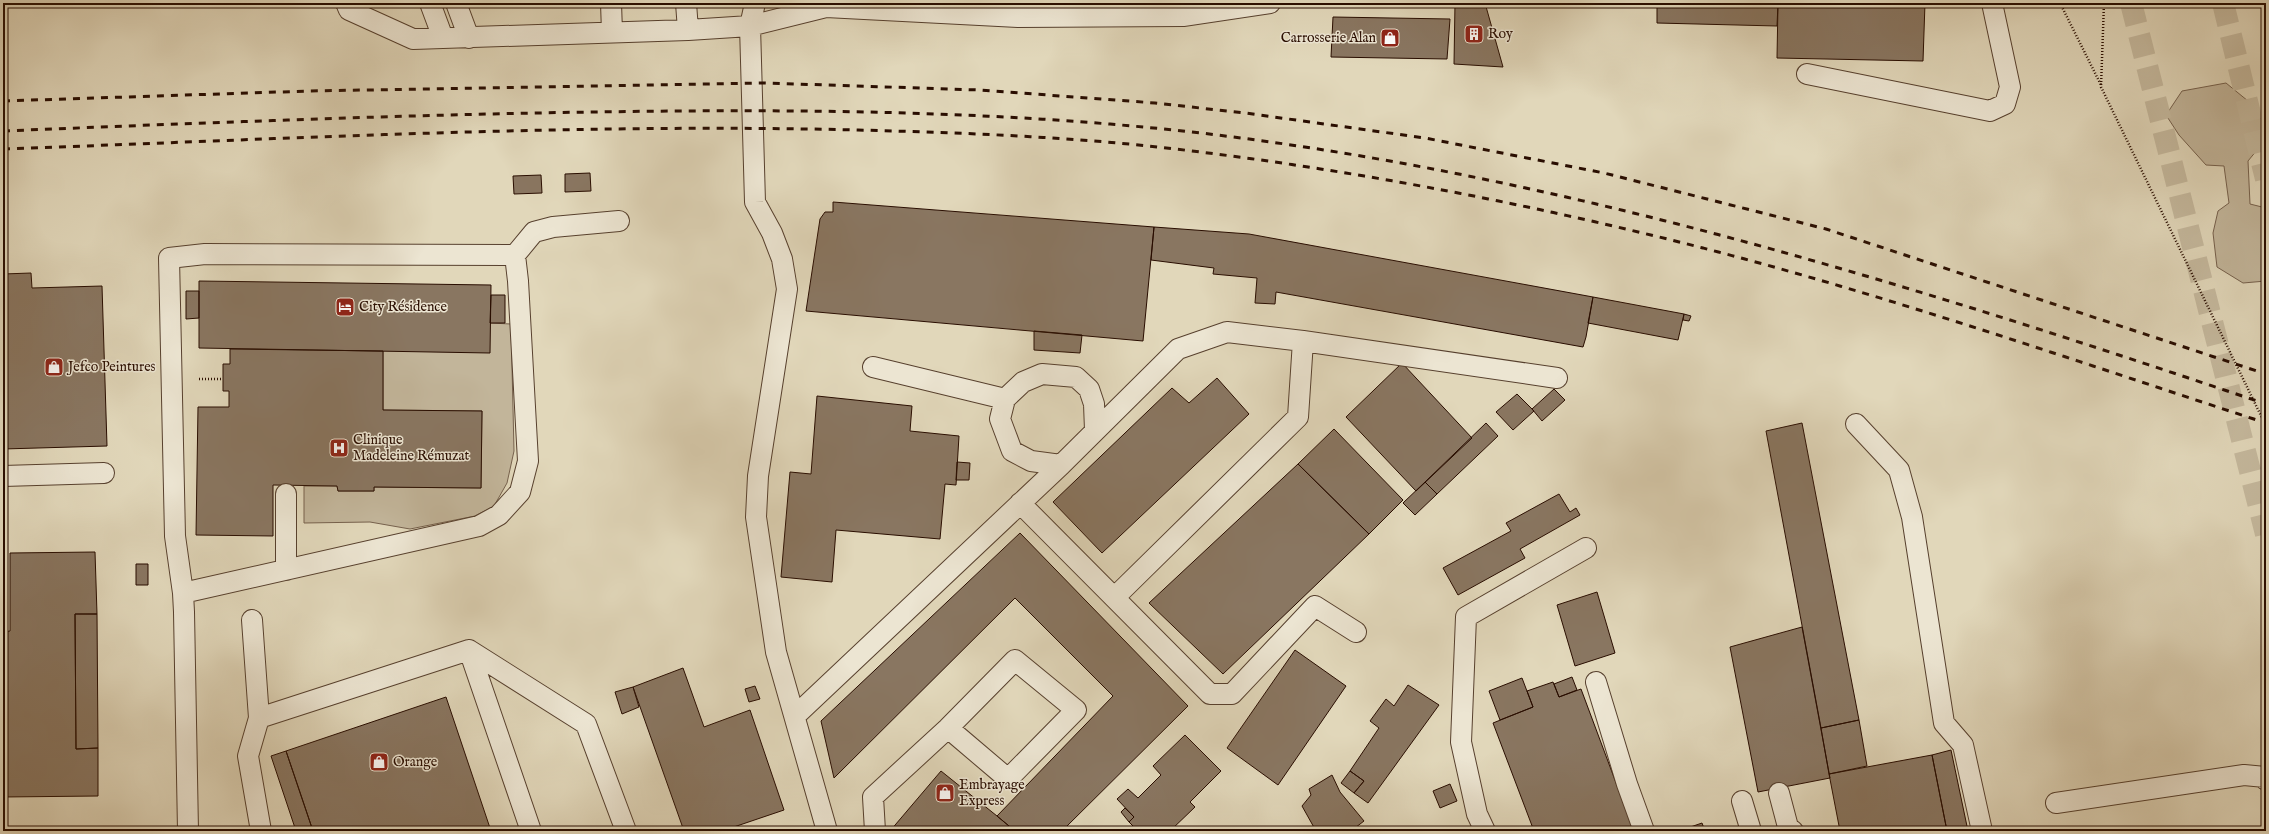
<svg xmlns="http://www.w3.org/2000/svg" width="2269" height="834" font-family="'IM FELL English',serif">
	<style>
		.green { fill: #c2b59a; stroke: #76614d }
		.building { fill: #897661; stroke: #290d00 }
		.lines { fill: none; stroke-linecap: round; stroke-linejoin: round }
		.motorway-tunnel { stroke: #c5b99e; stroke-width: 22; stroke-dasharray: 22 11; stroke-linecap: butt }
		.service-casing { stroke: #57402e; stroke-width: 22 }
		.path { stroke: #290d00; stroke-width: 2.5; stroke-dasharray: 1 2; stroke-linecap: butt }
		.service { stroke: #ece5d2; stroke-width: 20 }
		.rail { stroke: #290d00; stroke-width: 3; stroke-dasharray: 7 7; stroke-linecap: butt }
		.labels { text-anchor: middle; dominant-baseline: central; stroke-width: 3; stroke-linejoin: round; paint-order: stroke }
		.poi-label { font-size: 14px; fill: #290d00; stroke: #ece5d2; text-anchor: start }
	</style>
	<rect width="100%" height="100%" fill="#e1d7ba"/>
	<filter id="stains"><feTurbulence type="fractalNoise" baseFrequency=".005" numOctaves="4"/><feColorMatrix values="0 0 0 0 .2 0 0 0 0 .09 0 0 0 0 .02 0 0 0 .5 -.17"/></filter>
	<radialGradient id="worn" r=".72"><stop offset=".6" stop-color="#630" stop-opacity="0"/><stop offset="1" stop-color="#630" stop-opacity=".3"/></radialGradient>
	<path class="green" d="M 2226,83 L 2259,110 L 2266,136 L 2266,139 L 2248,161 L 2250,204 L 2266,208 L 2266,281 L 2243,283 L 2217,267 L 2213,233 L 2218,211 L 2229,203 L 2224,166 L 2206,165 L 2179,135 L 2166,115 L 2182,91 Z
		M 490,323 L 511,324 L 514,451 L 507,483 L 494,506 L 475,516 L 410,529 L 370,522 L 304,523 L 304,486 L 337,486 L 338,491 L 374,491 L 374,487 L 481,488 L 482,411 L 383,410 L 383,351 Z"/>
	<path class="building" d="M 1055,3 L 1087,3 L 1056,7 Z
		M 1485,3 L 1503,67 L 1454,64 L 1455,3 Z
		M 1657,3 L 1778,3 L 1777,26 L 1657,23 Z
		M 1778,3 L 1925,3 L 1923,61 L 1777,58 Z
		M 1333,17 L 1450,19 L 1447,59 L 1331,57 Z
		M 590,173 L 591,191 L 565,192 L 565,174 Z
		M 541,175 L 542,193 L 514,194 L 513,176 Z
		M 833,202 L 1154,227 L 1143,341 L 806,311 L 820,219 L 825,212 L 833,212 Z
		M 1154,227 L 1249,234 L 1593,297 L 1586,337 L 1583,347 L 1276,292 L 1275,304 L 1255,303 L 1257,278 L 1213,274 L 1214,268 L 1151,260 Z
		M 31,273 L 32,288 L 102,286 L 107,446 L 3,449 L 3,274 Z
		M 199,281 L 491,285 L 490,353 L 199,348 Z
		M 186,291 L 199,291 L 199,318 L 186,319 Z
		M 491,295 L 505,295 L 505,323 L 490,323 Z
		M 1593,297 L 1684,314 L 1678,340 L 1588,323 Z
		M 1684,314 L 1691,316 L 1689,321 L 1683,320 Z
		M 1034,331 L 1082,335 L 1080,353 L 1034,350 Z
		M 230,349 L 383,351 L 383,410 L 482,411 L 481,488 L 374,487 L 374,491 L 338,491 L 337,486 L 273,485 L 273,536 L 196,535 L 198,407 L 229,407 L 229,391 L 223,391 L 223,364 L 230,364 Z
		M 1402,363 L 1472,438 L 1416,491 L 1346,417 Z
		M 1217,378 L 1249,414 L 1102,553 L 1053,502 L 1172,388 L 1189,403 Z
		M 1554,389 L 1565,400 L 1542,421 L 1532,409 Z
		M 1517,394 L 1534,411 L 1513,430 L 1496,412 Z
		M 817,396 L 912,406 L 910,431 L 959,436 L 956,485 L 945,484 L 940,539 L 836,530 L 832,582 L 781,577 L 790,472 L 811,474 Z
		M 1486,423 L 1498,436 L 1437,494 L 1425,482 Z
		M 1802,423 L 1859,720 L 1821,728 L 1766,431 Z
		M 1334,429 L 1403,500 L 1369,534 L 1298,464 Z
		M 957,462 L 970,463 L 969,480 L 956,480 Z
		M 1298,464 L 1369,534 L 1223,674 L 1149,603 Z
		M 1425,482 L 1437,494 L 1415,515 L 1403,503 Z
		M 1559,494 L 1570,512 L 1576,508 L 1580,515 L 1520,549 L 1525,558 L 1458,595 L 1443,568 L 1511,531 L 1506,523 Z
		M 1020,533 L 1188,706 L 1062,831 L 1015,831 L 997,816 L 1113,696 L 1015,598 L 834,778 L 821,721 Z
		M 95,552 L 97,614 L 75,614 L 76,749 L 98,748 L 98,796 L 3,797 L 3,632 L 10,631 L 10,553 Z
		M 136,564 L 148,564 L 148,585 L 136,585 Z
		M 1597,592 L 1615,653 L 1575,666 L 1557,605 Z
		M 75,614 L 97,614 L 98,748 L 76,749 Z
		M 1802,627 L 1830,778 L 1758,792 L 1730,647 Z
		M 1295,650 L 1346,686 L 1278,785 L 1227,748 Z
		M 683,668 L 704,727 L 750,710 L 784,810 L 722,831 L 684,831 L 633,687 Z
		M 1572,677 L 1577,690 L 1559,697 L 1554,684 Z
		M 1522,678 L 1533,707 L 1500,720 L 1489,691 Z
		M 1553,682 L 1559,697 L 1581,689 L 1634,831 L 1534,831 L 1493,723 L 1533,707 L 1527,691 Z
		M 1408,685 L 1439,705 L 1368,803 L 1354,793 L 1364,781 L 1350,771 L 1379,728 L 1370,721 L 1386,699 L 1394,706 Z
		M 755,686 L 760,699 L 749,702 L 745,689 Z
		M 633,687 L 639,707 L 622,714 L 615,692 Z
		M 446,697 L 491,831 L 313,831 L 286,751 Z
		M 1859,720 L 1867,766 L 1829,774 L 1821,728 Z
		M 1185,735 L 1221,771 L 1190,802 L 1195,807 L 1170,831 L 1138,831 L 1129,822 L 1134,817 L 1117,799 L 1128,789 L 1138,798 L 1161,775 L 1153,766 Z
		M 1951,750 L 1968,831 L 1947,831 L 1932,755 Z
		M 286,751 L 313,831 L 296,831 L 271,756 Z
		M 1932,755 L 1947,831 L 1840,831 L 1829,774 Z
		M 941,771 L 997,816 L 1015,831 L 890,831 Z
		M 1350,771 L 1364,781 L 1354,793 L 1341,783 Z
		M 1332,775 L 1340,792 L 1364,821 L 1351,831 L 1316,831 L 1302,806 L 1311,795 L 1309,789 Z
		M 1450,784 L 1457,801 L 1440,808 L 1433,791 Z
		M 1125,808 L 1134,817 L 1129,822 L 1121,812 Z
		M 1702,823 L 1705,831 L 1679,831 Z"/>
	<g class="lines">
		<path class="motorway-tunnel" d="M 2131,3 L 2266,534
			M 2223,3 L 2266,179"/>
		<g class="service-casing">
			<path id="service" d="M 346,3 L 349,10 L 413,39 L 688,30
				M 430,3 L 443,38
				M 456,3 L 469,38
				M 611,3 L 612,32
				M 686,3 L 688,30 L 750,26 L 755,202 L 772,233 L 782,259 L 787,289 L 758,476 L 756,517 L 776,652 L 827,831
				M 755,3 L 750,26 L 826,7 L 1018,17 L 1183,16 L 1270,3
				M 1807,74 L 1990,111 L 2005,104 L 2010,87 L 1992,3
				M 515,255 L 534,232 L 553,227 L 619,221
				M 873,367 L 1005,399
				M 1856,424 L 1899,470 L 1912,517 L 1944,723 L 1963,745 L 1982,831
				M 1061,465 L 1031,461 L 1012,451 L 1000,419 L 1005,399 L 1023,382 L 1042,374 L 1076,377 L 1089,389 L 1094,404 L 1095,430
				M 3,476 L 104,473
				M 1020,503 L 1210,694 L 1232,694 L 1315,606 L 1356,632
				M 286,570 L 286,494
				M 183,593 L 479,526 L 499,515 L 520,492 L 528,461 L 518,281 L 515,255 L 205,254 L 169,258 L 175,536 L 183,593 L 184,612 L 188,831
				M 1115,597 L 1298,417 L 1303,341
				M 252,620 L 259,718 L 248,756 L 261,831
				M 469,650 L 531,831
				M 1596,682 L 1627,784 L 1644,831
				M 795,716 L 1061,465 L 1178,349 L 1227,332 L 1303,341 L 1557,378
				M 259,718 L 469,650 L 586,724 L 626,831
				M 1779,793 L 1788,827 L 1793,831
				M 1742,801 L 1751,831
				M 2056,803 L 2244,775 L 2265,777 L 2266,780
				M 875,831 L 873,797 L 948,728 L 1015,660 L 1076,710 L 1008,779 L 948,728
				M 1485,831 L 1477,814 L 1461,742 L 1466,617 L 1586,548"/>
		</g>
		<path class="path" d="M 2060,3 L 2101,85
			M 2104,3 L 2101,87 L 2266,426
			M 199,379 L 223,379"/>
		<use href="#service" class="service"/>
		<path class="rail" d="M 3,101 L 310,91 L 765,83 L 980,90 L 1155,103 L 1245,113 L 1425,138 L 1604,173 L 1826,229 L 2266,374
			M 3,131 C 199,123 396,115 592,112 C 793,109 993,110 1192,132 C 1562,174 1916,286 2266,404
			M 3,149 C 288,139 573,123 858,130 C 970,133 1081,137 1192,151 C 1364,172 1535,205 1703,248 C 1893,297 2079,362 2266,423"/>
	</g>
	<defs>
		<g id="building-square" transform="scale(1)"><rect x="-9" y="-9" width="18" height="18" rx="4" fill="#8f2418" stroke="#ece5d2"/><path d="M-4-6H4V6H1V3H-1V6H-4ZM-2.5-4.3h1.7v1.8h-1.7ZM.8-4.3h1.7v1.8H.8ZM-2.5-1h1.7V.8h-1.7ZM.8-1h1.7V.8H.8Z" fill="#fff"/></g>
		<g id="shop-square" transform="scale(1)"><rect x="-9" y="-9" width="18" height="18" rx="4" fill="#8f2418" stroke="#ece5d2"/><path d="M-5-2.5h2.3a2.7 3.5 0 0 1 5.4 0H5L5.5 6h-11ZM-1.5-2.5h3a1.5 2.3 0 0 0-3 0Z" fill="#fff"/></g>
		<g id="hotel-square" transform="scale(1)"><rect x="-9" y="-9" width="18" height="18" rx="4" fill="#8f2418" stroke="#ece5d2"/><path d="M-6-4.5h1.5V1H6V5H4.5V3h-9V5H-6ZM-4 0a1.8 1.8 0 1 1 3.6 0ZM.5 0V-2.5h3Q6-2.5 6 0Z" fill="#fff"/></g>
		<g id="hospital-square" transform="scale(1)"><rect x="-9" y="-9" width="18" height="18" rx="4" fill="#8f2418" stroke="#ece5d2"/><path d="M-5-5h3v3.5h4V-5h3V5h-3V1.5h-4V5h-3Z" fill="#fff"/></g>
	</defs>
	<g fill-rule="evenodd">
		<use href="#building-square" x="1474" y="34"/>
		<use href="#shop-square" x="1390" y="38"/>
		<use href="#hotel-square" x="345" y="307"/>
		<use href="#shop-square" x="54" y="367"/>
		<use href="#hospital-square" x="339" y="448"/>
		<use href="#shop-square" x="379" y="762"/>
		<use href="#shop-square" x="945" y="793"/>
	</g>
	<g class="labels">
		<g class="poi-label">
			<text x="1488" y="34">Roy</text>
			<text x="1376" y="38" text-anchor="end">Carrosserie Alan</text>
			<text x="359" y="307">City Résidence</text>
			<text x="68" y="367">Jefco Peintures</text>
			<text x="353" y="440">Clinique<tspan x="353" dy="16">Madeleine Rémuzat</tspan></text>
			<text x="393" y="762">Orange</text>
			<text x="959" y="785">Embrayage<tspan x="959" dy="16">Express</tspan></text>
		</g>
	</g>
	<rect width="2269" height="834" fill="none" stroke="#e1d7ba" stroke-width="16"/>
	<rect x="4" y="4" width="2261" height="826" fill="none" stroke="#290d00" stroke-width="2"/>
	<rect x="8" y="8" width="2253" height="818" fill="none" stroke="#290d00"/>
	<rect width="100%" height="100%" filter="url(#stains)"/>
	<rect width="100%" height="100%" fill="url(#worn)"/>
</svg>
